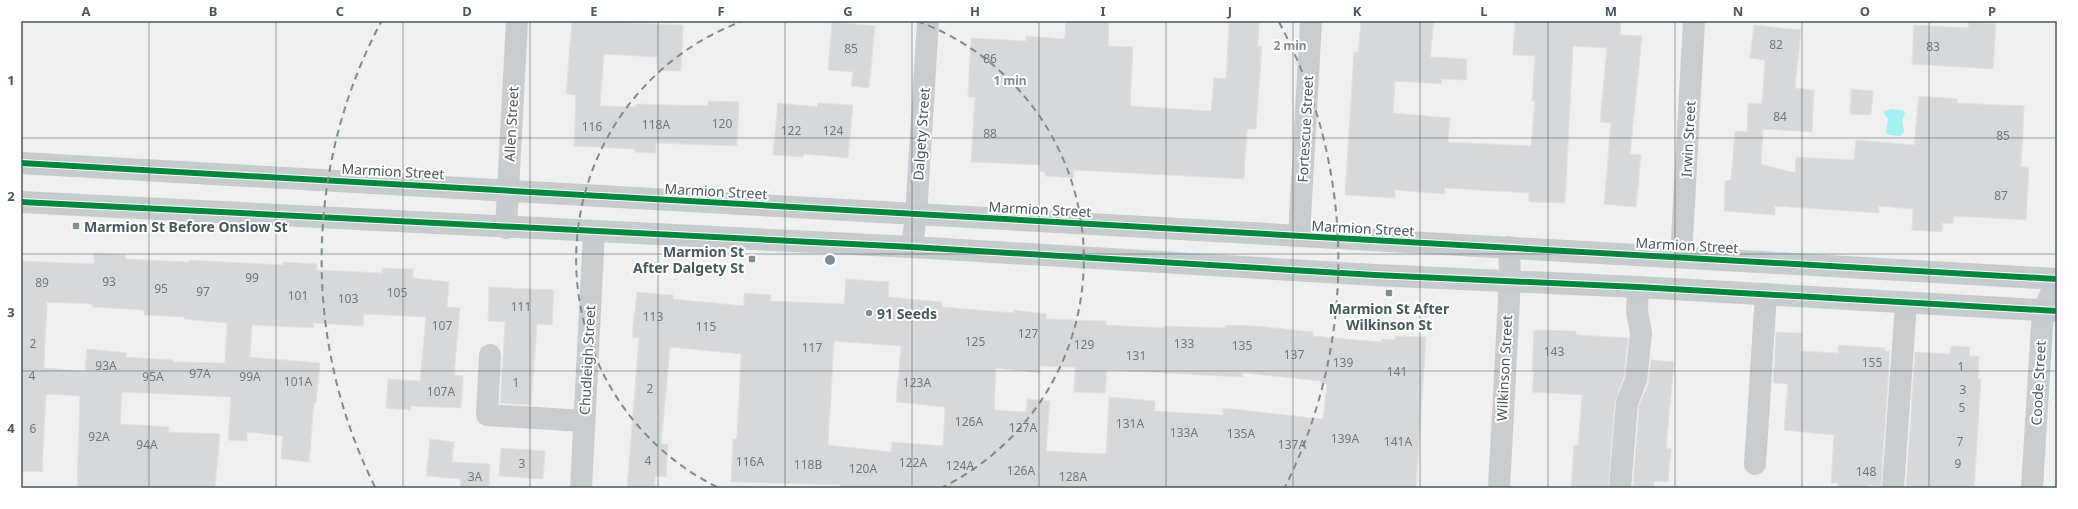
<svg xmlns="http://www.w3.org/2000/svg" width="2078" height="509" font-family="'Noto Sans',sans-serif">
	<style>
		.water { fill: #a5f1f1 }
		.building { fill: #d6d8d9; stroke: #e2e2e3; fill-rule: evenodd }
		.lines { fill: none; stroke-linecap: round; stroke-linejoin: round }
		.minor { stroke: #c9cdcf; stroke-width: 22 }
		.major { stroke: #c6cbcd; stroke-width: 22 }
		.cycleway-casing { stroke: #fff; stroke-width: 8 }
		.cycleway { stroke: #00873e; stroke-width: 6 }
		.grid { fill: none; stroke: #46575e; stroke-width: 1; stroke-opacity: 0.55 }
		.ring { fill: none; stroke: #7f8a8e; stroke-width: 2; stroke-dasharray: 7 5 }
		.poi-dot { fill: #828d91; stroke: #fff; stroke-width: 1.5 }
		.labels { text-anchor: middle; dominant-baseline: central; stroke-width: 4; stroke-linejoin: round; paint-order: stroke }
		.number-label { font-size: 12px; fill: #6c787e }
		.street-label { font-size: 14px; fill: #46575e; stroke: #fff }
		.poi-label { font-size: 14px; font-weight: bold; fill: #46575e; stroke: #fff; text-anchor: start }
		.centre { fill: #7f8a8e; stroke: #fff; stroke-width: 2 }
		.ring-label { font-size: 12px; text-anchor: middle; font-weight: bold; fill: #7f8a8e; stroke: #fff; stroke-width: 4; stroke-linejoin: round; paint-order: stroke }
		.neatline { fill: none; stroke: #46575e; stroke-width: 1.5 }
		.grid-label { font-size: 13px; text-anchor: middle; font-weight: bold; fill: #46575e }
	</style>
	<rect width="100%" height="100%" fill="#f1f0f0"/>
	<path class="water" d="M 1891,109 L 1903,110 L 1905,114 L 1902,121 L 1904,132 L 1900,136 L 1889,135 L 1886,133 L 1888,119 L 1883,112 Z"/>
	<path class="building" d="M 572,21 L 683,25 L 681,71 L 657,70 L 657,57 L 604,54 L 600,106 L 636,107 L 636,104 L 708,106 L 708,101 L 739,102 L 737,146 L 656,143 L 656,153 L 634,152 L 635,149 L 574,146 L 576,95 L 566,94 Z
		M 1066,21 L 1109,21 L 1108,46 L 1133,47 L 1130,106 L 1211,111 L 1214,78 L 1226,79 L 1229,21 L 1259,21 L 1258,46 L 1262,46 L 1256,129 L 1247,129 L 1244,179 L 1074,170 L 1073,178 L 1045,176 L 1045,172 L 1040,171 L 1040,165 L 971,162 L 975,97 L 968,97 L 971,38 L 1026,41 L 1026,36 L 1065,39 Z
		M 1361,21 L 1434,21 L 1430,57 L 1467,59 L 1466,80 L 1442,79 L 1441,84 L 1395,81 L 1393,113 L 1450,118 L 1448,142 L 1531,146 L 1535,101 L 1532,101 L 1535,56 L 1513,55 L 1515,21 L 1621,21 L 1620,35 L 1642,36 L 1630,154 L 1641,155 L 1636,207 L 1604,204 L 1611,123 L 1600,122 L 1607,48 L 1573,46 L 1565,203 L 1529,202 L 1529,193 L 1445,188 L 1444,194 L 1395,190 L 1395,198 L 1345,195 L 1354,52 L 1358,52 Z
		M 832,22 L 875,26 L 869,88 L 851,86 L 853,72 L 828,70 Z
		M 1969,22 L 1996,24 L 1993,69 L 1912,64 L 1914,25 L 1968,28 Z
		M 1754,25 L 1801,30 L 1795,88 L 1814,90 L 1812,132 L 1763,129 L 1761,164 L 1795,173 L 1796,157 L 1854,160 L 1856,140 L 1914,145 L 1919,96 L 1957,99 L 1957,103 L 2024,106 L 2021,167 L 2029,167 L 2026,220 L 1954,216 L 1953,224 L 1942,223 L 1942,232 L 1912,230 L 1913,209 L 1879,206 L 1879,213 L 1775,206 L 1775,215 L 1724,211 L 1725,181 L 1731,180 L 1735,131 L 1747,132 L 1748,103 L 1762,104 L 1765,60 L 1750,58 Z
		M 1851,89 L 1873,91 L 1871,115 L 1850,114 Z
		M 778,103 L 817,107 L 818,103 L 853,105 L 848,158 L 804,154 L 803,157 L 773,155 Z
		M 94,253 L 126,255 L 125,259 L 189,262 L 189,260 L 283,265 L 283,262 L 317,264 L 317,270 L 382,273 L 382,268 L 413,269 L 413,278 L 449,282 L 447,307 L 460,308 L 454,375 L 463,376 L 461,408 L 411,406 L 411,410 L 386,408 L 388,379 L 420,381 L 426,317 L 364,314 L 363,326 L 314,323 L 314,328 L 252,325 L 250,357 L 320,363 L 316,403 L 314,403 L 309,462 L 281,459 L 283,436 L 247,432 L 247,441 L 228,440 L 231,397 L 122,392 L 120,424 L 169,427 L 168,432 L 220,434 L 215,488 L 77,488 L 80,396 L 46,394 L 42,472 L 21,471 L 21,261 L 94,264 ZM 47,302 L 92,304 L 92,307 L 144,310 L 144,315 L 184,317 L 184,319 L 227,323 L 225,363 L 173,362 L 173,360 L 126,357 L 127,353 L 87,349 L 85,371 L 44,368 Z
		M 846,279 L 889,282 L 888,297 L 942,302 L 942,307 L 1014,313 L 1014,310 L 1046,314 L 1046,319 L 1106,321 L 1106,325 L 1164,328 L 1164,326 L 1225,328 L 1225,325 L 1256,326 L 1313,332 L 1313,336 L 1381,342 L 1381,339 L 1395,340 L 1395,336 L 1426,337 L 1416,488 L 839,488 L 840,485 L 731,482 L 733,439 L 737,439 L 741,354 L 670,347 L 661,444 L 668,444 L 666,477 L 655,476 L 655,488 L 627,488 L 639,338 L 632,337 L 637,292 L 673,295 L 673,299 L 744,306 L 744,293 L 771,295 L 770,301 L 844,304 ZM 834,341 L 901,346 L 896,402 L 945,407 L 943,446 L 892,442 L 891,452 L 828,445 ZM 1040,366 L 1075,367 L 1074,392 L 1105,393 L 1107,370 L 1243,377 L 1243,373 L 1321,381 L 1321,383 L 1327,384 L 1323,419 L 1223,408 L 1223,415 L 1154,411 L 1155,401 L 1109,397 L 1106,454 L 1046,451 L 1050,401 L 1027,399 L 1026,412 L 994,410 L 996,368 L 1040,373 Z
		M 489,287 L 554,290 L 552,325 L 537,324 L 531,405 L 500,403 L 505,322 L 488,321 Z
		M 1534,330 L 1576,331 L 1576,335 L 1628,338 L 1624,377 L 1615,402 L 1608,488 L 1571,488 L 1574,445 L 1578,446 L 1582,395 L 1532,392 L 1534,371 L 1532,371 Z
		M 1776,332 L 1802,333 L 1801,351 L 1838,353 L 1838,345 L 1885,348 L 1885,351 L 1890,351 L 1881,486 L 1869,485 L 1869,488 L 1838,488 L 1838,483 L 1831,483 L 1834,435 L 1784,430 L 1788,384 L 1773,383 Z
		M 1951,346 L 1970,347 L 1969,356 L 1979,356 L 1978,379 L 1981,379 L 1974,488 L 1906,488 L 1915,352 L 1950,354 Z
		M 1651,360 L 1674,362 L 1666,448 L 1671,449 L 1668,482 L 1654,481 L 1654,488 L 1633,488 L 1639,406 L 1648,384 Z
		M 430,439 L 454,442 L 452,462 L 490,464 L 489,488 L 460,488 L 461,479 L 426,476 Z
		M 501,448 L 545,451 L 543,479 L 499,476 Z"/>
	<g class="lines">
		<path class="minor" d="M 506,228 L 517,21
			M 1299,236 L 1311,21
			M 912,247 L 916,215 L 928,21
			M 1681,257 L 1694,21
			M 490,355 L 487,415 L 584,421
			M 1755,464 L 1766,294
			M 581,488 L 594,232
			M 1499,488 L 1510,280 L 1509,247
			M 1620,488 L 1627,403 L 1636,380 L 1641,333 L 1637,311 L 1638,287
			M 1893,488 L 1906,303
			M 2032,488 L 2043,310 L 2057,282"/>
		<path class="major" d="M 21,163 L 2057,279
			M 21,202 L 912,247 L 1375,275 L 1638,287 L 2057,311"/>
		<g class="cycleway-casing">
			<path id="cycleway" d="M 21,163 L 2057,279
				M 21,202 L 912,247 L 1375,275 L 1638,287 L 2057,311"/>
		</g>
		<use href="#cycleway" class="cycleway"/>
	</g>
	<path class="grid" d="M 149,21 L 149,488M 276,21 L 276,488M 403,21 L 403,488M 530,21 L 530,488M 658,21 L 658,488M 785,21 L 785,488M 912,21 L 912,488M 1039,21 L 1039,488M 1166,21 L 1166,488M 1293,21 L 1293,488M 1420,21 L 1420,488M 1548,21 L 1548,488M 1675,21 L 1675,488M 1802,21 L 1802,488M 1929,21 L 1929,488M 21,138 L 2057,138M 21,254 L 2057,254M 21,371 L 2057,371"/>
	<g class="ring">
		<path d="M717 487A254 254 0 0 1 743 21M917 21A254 254 0 0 1 943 487"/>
		<path d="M375 487A508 508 0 0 1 381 22M1279 22A508 508 0 0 1 1285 487"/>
	</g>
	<g class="poi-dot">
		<rect x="72" y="222" width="8" height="8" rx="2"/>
		<rect x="748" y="255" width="8" height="8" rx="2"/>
		<rect x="1385" y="289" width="8" height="8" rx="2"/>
		<circle cx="869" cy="313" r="4"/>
	</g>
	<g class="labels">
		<g class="number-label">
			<text x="1776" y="44">82</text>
			<text x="1933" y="46">83</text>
			<text x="851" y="48">85</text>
			<text x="990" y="58">86</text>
			<text x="1780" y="116">84</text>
			<text x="722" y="123">120</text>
			<text x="656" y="124">118A</text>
			<text x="592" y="126">116</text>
			<text x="791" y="130">122</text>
			<text x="833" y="130">124</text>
			<text x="990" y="133">88</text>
			<text x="2003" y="135">85</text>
			<text x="2001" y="195">87</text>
			<text x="252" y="277">99</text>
			<text x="109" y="281">93</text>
			<text x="42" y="282">89</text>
			<text x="161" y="288">95</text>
			<text x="203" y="291">97</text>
			<text x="397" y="292">105</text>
			<text x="298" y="295">101</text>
			<text x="348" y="298">103</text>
			<text x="521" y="306">111</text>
			<text x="653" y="316">113</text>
			<text x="442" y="325">107</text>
			<text x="706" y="326">115</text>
			<text x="1028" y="333">127</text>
			<text x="975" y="341">125</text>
			<text x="33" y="343">2</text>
			<text x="1184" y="343">133</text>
			<text x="1084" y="344">129</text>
			<text x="1242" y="345">135</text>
			<text x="812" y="347">117</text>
			<text x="1554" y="351">143</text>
			<text x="1294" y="354">137</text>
			<text x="1136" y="355">131</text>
			<text x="1343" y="362">139</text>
			<text x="1872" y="362">155</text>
			<text x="106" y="365">93A</text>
			<text x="1961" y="366">1</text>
			<text x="1397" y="371">141</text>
			<text x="200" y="373">97A</text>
			<text x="32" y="375">4</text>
			<text x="153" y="376">95A</text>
			<text x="250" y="376">99A</text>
			<text x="298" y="381">101A</text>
			<text x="516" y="382">1</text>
			<text x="917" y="382">123A</text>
			<text x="650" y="388">2</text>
			<text x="1963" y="389">3</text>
			<text x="441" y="391">107A</text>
			<text x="1962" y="407">5</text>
			<text x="969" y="421">126A</text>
			<text x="1130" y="423">131A</text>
			<text x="1023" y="427">127A</text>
			<text x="33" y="428">6</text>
			<text x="1184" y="432">133A</text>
			<text x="1241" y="433">135A</text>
			<text x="99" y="436">92A</text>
			<text x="1345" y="438">139A</text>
			<text x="1398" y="441">141A</text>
			<text x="1960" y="441">7</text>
			<text x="147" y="444">94A</text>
			<text x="1292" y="444">137A</text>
			<text x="648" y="460">4</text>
			<text x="750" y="461">116A</text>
			<text x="913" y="462">122A</text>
			<text x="522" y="463">3</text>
			<text x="1958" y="463">9</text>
			<text x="808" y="464">118B</text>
			<text x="960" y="465">124A</text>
			<text x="863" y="468">120A</text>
			<text x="1021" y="470">126A</text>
			<text x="1866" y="471">148</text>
			<text x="475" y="476">3A</text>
			<text x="1073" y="476">128A</text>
		</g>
		<g class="street-label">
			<text transform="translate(511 124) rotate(-87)">Allen Street</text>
			<text transform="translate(1305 129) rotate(-87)">Fortescue Street</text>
			<text transform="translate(921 134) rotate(-86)">Dalgety Street</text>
			<text transform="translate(1688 139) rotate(-87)">Irwin Street</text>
			<text transform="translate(393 171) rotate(3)">Marmion Street</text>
			<text transform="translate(716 191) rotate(3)">Marmion Street</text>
			<text transform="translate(1040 209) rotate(3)">Marmion Street</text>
			<text transform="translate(1363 228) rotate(3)">Marmion Street</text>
			<text transform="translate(1687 245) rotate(3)">Marmion Street</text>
			<text transform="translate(587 360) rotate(-87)">Chudleigh Street</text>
			<text transform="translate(1504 368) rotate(-87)">Wilkinson Street</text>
			<text transform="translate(2038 383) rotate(-87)">Coode Street</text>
		</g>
		<g class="poi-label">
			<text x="84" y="226">Marmion St Before Onslow St</text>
			<text x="744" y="251" text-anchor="end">Marmion St<tspan x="744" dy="16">After Dalgety St</tspan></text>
			<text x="1389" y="308" text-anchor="middle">Marmion St After<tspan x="1389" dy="16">Wilkinson St</tspan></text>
			<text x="877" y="313">91 Seeds</text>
		</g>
	</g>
	<circle cx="830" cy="260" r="6" class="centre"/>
	<g class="ring-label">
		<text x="1290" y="50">2 min</text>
		<text x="1010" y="85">1 min</text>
	</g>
	<rect width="2078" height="509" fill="none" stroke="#ffffff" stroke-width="44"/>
	<rect x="22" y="22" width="2034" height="465" class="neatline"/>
	<g class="grid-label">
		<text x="86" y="16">A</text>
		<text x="213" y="16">B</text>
		<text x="340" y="16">C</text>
		<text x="467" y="16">D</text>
		<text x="594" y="16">E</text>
		<text x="721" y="16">F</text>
		<text x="848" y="16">G</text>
		<text x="975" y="16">H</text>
		<text x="1103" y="16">I</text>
		<text x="1230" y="16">J</text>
		<text x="1357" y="16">K</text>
		<text x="1484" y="16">L</text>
		<text x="1611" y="16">M</text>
		<text x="1738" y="16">N</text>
		<text x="1865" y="16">O</text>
		<text x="1992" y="16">P</text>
		<text x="11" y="85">1</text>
		<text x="11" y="201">2</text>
		<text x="11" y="317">3</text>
		<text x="11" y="433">4</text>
	</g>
</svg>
